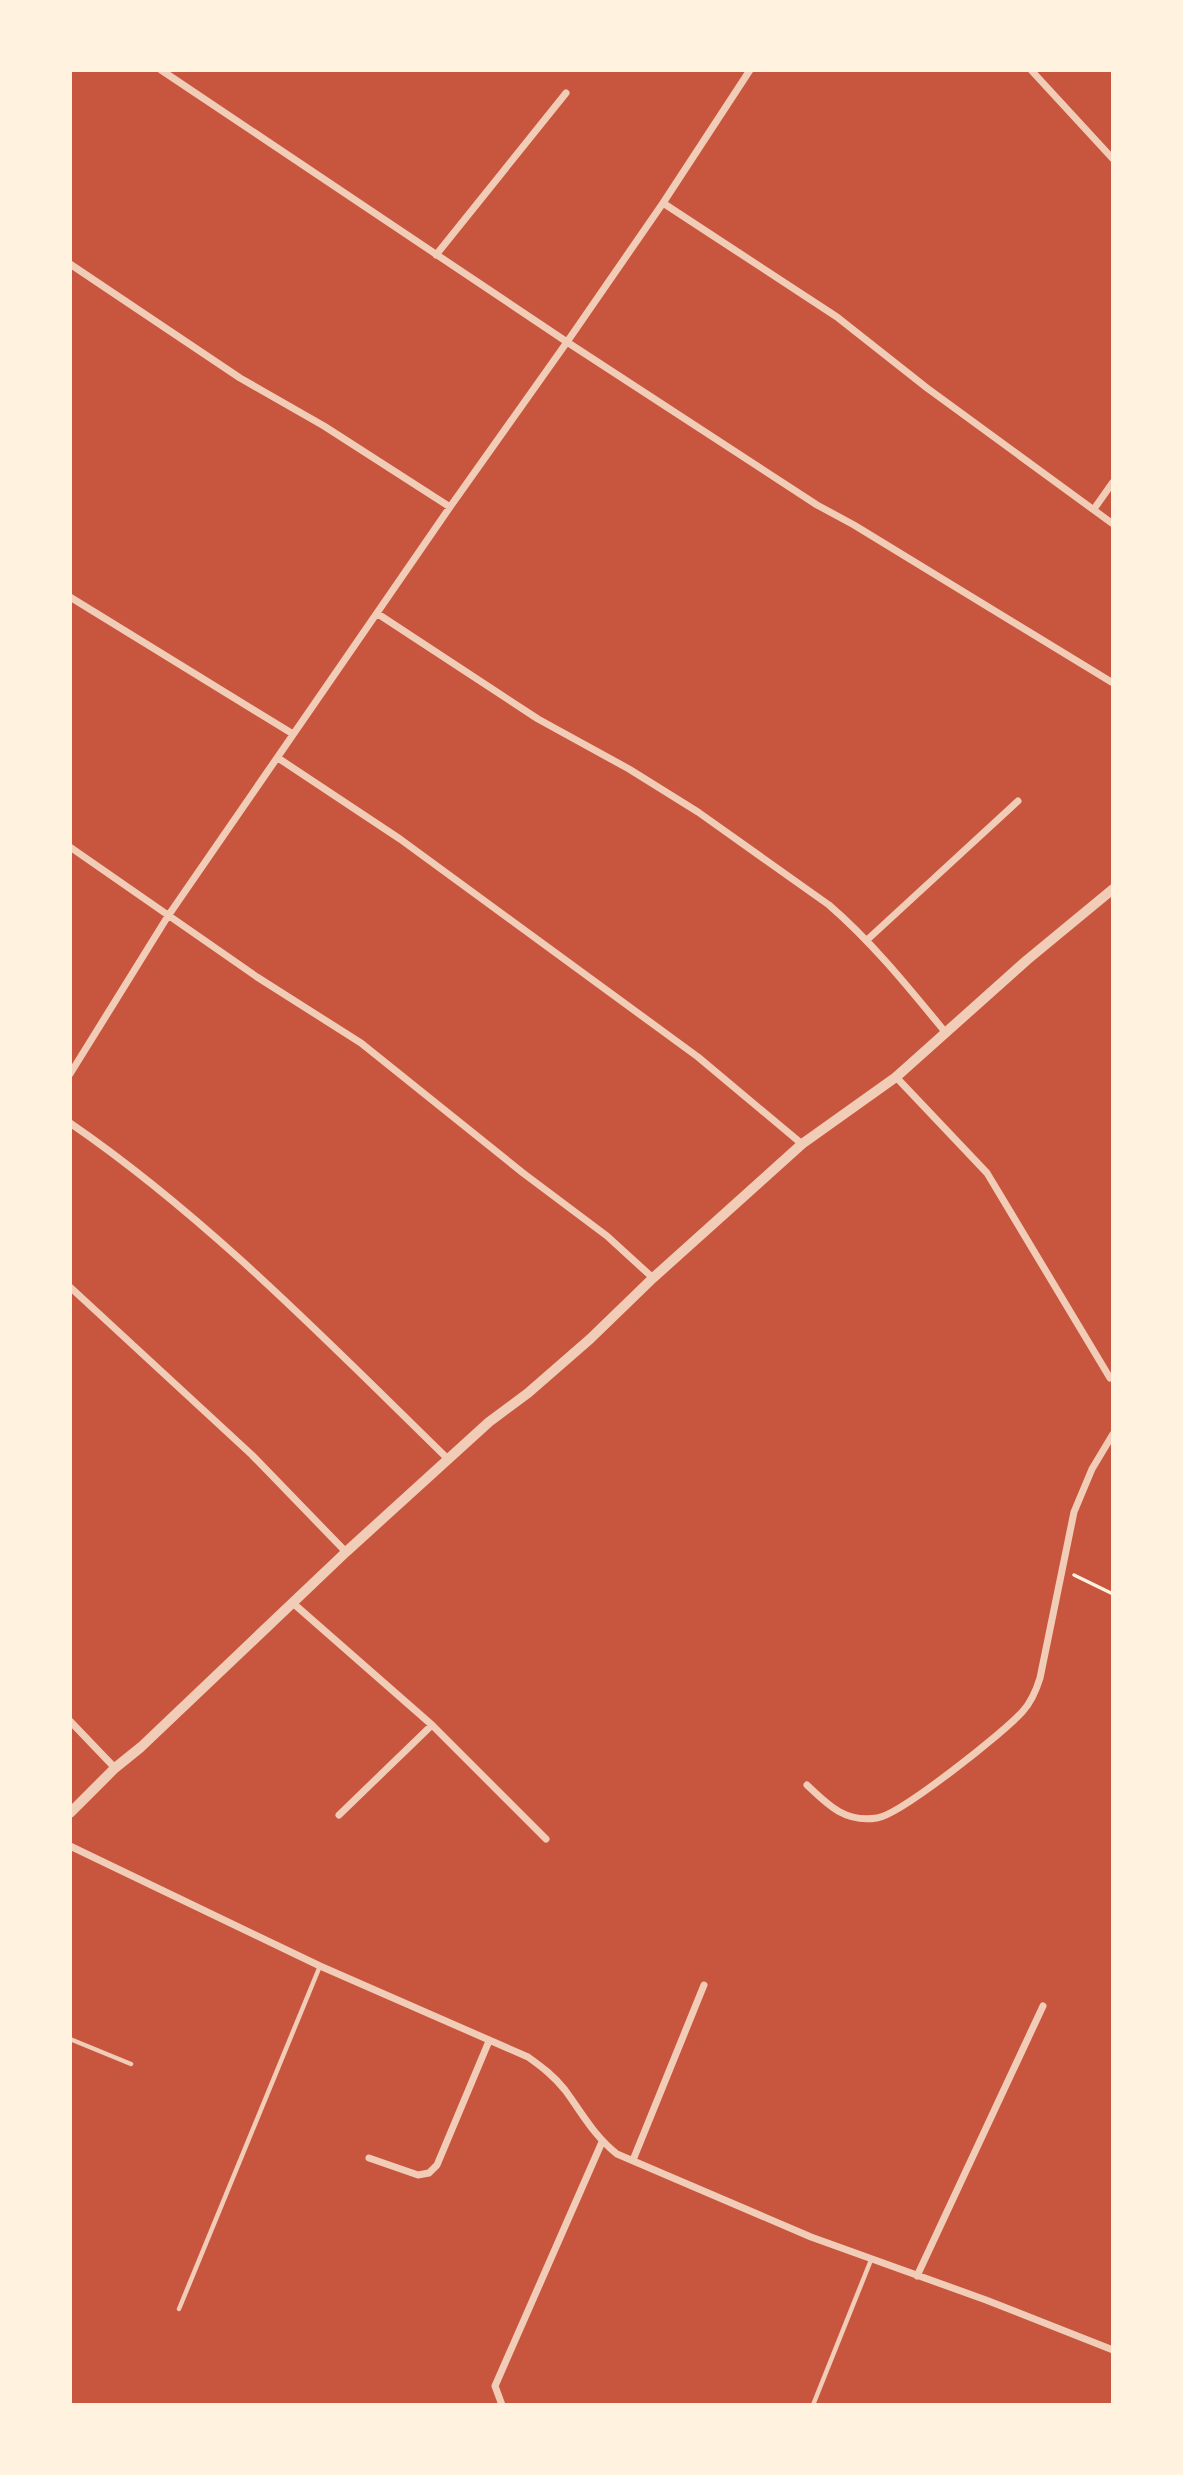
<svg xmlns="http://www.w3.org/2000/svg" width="1183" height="2475" font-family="Commissioner,sans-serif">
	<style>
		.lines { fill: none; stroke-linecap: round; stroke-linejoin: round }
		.path { stroke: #fff3e0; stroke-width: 3.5 }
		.service { stroke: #f1ccb7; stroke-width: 4.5 }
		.minor { stroke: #f1ccb7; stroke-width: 7 }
		.tertiary { stroke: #f1ccb7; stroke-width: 10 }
	</style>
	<rect width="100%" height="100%" fill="#c8553d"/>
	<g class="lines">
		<path class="path" d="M 1074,1575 L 1113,1594"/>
		<path class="service" d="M 70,2039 L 131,2064
			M 179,2309 L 320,1966
			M 813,2405 L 871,2260"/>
		<path class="minor" d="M 161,70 L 567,342 L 817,505 L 854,525 L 1113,683
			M 1031,70 L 1113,159
			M 663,203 L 837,317 L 927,388 L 1113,524
			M 436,255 L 566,93
			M 70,264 L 240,378 L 324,426 L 450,507
			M 1094,509 L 1113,482
			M 70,597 L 293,734
			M 378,614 L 538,719 L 629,769 L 698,812 L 829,905 C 873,943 909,988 946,1033
			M 278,758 L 400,839 L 698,1057 L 802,1144
			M 70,847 L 257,977 L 361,1043 L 523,1173 L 607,1236 L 653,1278
			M 867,940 L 1018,801
			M 70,1074 L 168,916 L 450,507 L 567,342 L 663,203 L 750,70
			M 896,1077 L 987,1173 L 1110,1378
			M 70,1123 C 207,1217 329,1343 448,1459
			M 70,1287 L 252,1455 L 346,1552
			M 294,1604 L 432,1725 L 546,1839
			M 70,1721 L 115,1768
			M 807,1785 C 828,1805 845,1823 877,1818 C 900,1815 1006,1731 1023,1711 C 1032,1701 1036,1691 1040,1678 L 1074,1512 L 1092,1469 L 1113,1434
			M 339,1815 L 432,1725
			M 70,1846 L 320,1966 L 528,2057 C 542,2067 554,2076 565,2090 C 582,2113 594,2136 617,2154 L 811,2237 L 986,2300 L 1113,2350
			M 369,2158 L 418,2175 L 429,2173 L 437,2165 L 489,2041
			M 633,2160 L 704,1985
			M 917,2276 L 1043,2006
			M 502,2405 L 495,2386 L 602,2142"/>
		<path class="tertiary" d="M 70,1813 L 115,1768 L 141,1747 L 346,1552 L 489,1422 L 528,1393 L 590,1339 L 653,1278 L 802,1144 L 896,1077 L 1027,960 L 1113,889"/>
	</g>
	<rect width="1183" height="2475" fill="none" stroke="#fff3e0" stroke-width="144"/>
</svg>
